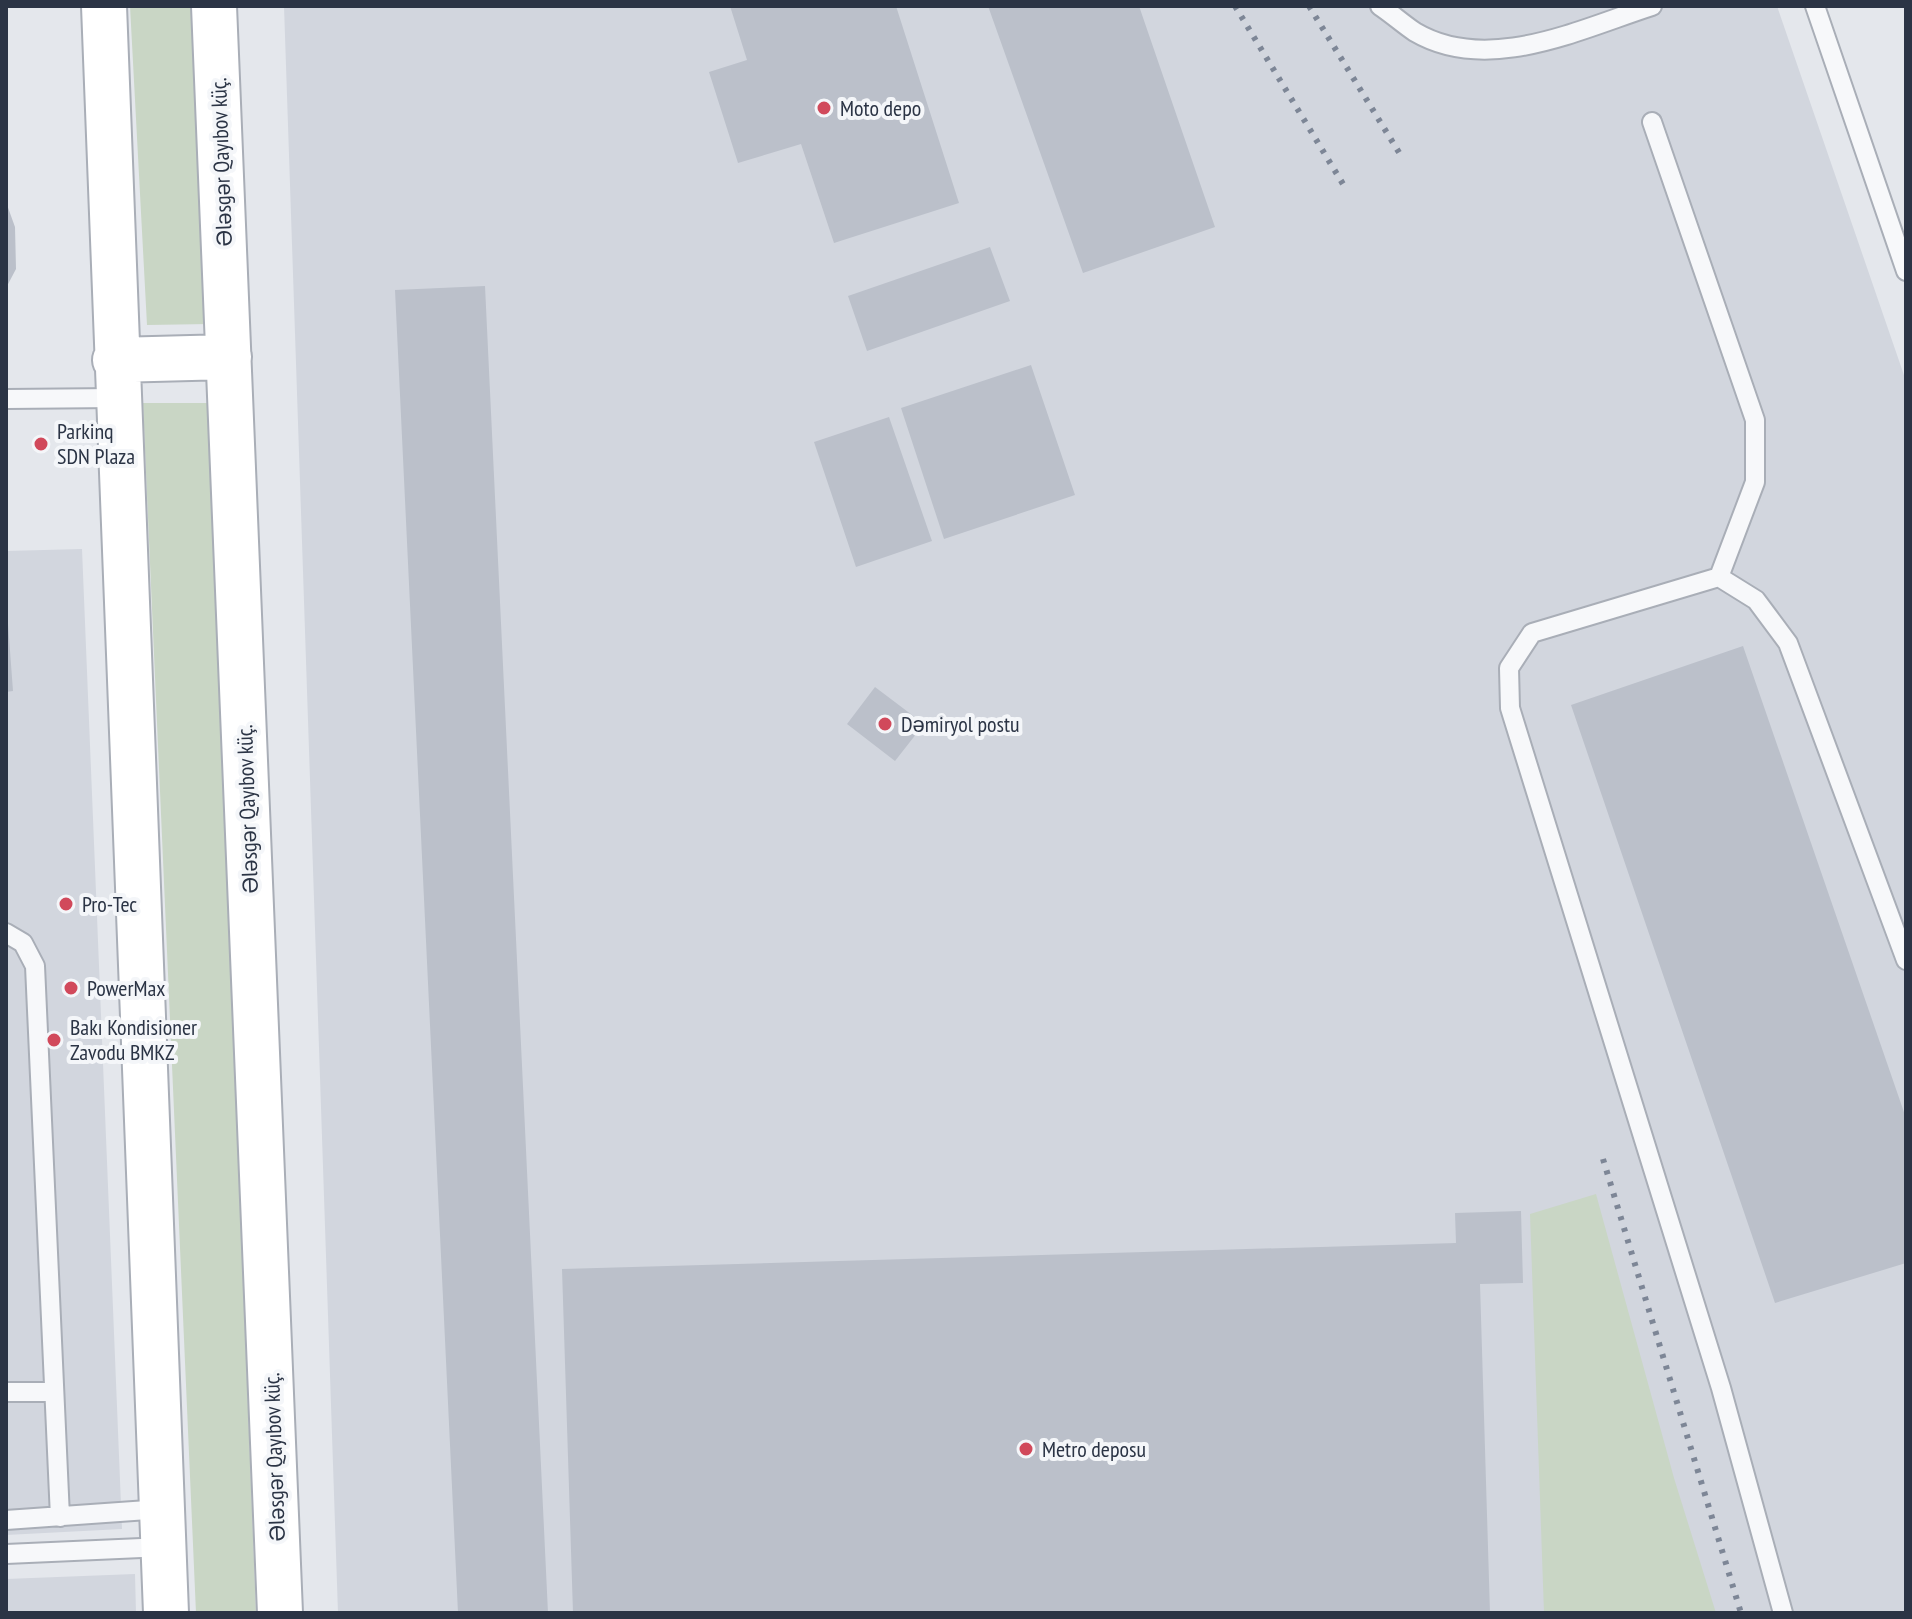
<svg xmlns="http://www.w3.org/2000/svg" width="1912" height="1619" font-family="'PT Sans Narrow',sans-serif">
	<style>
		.built { fill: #d2d6de }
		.green { fill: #c9d6c5 }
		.building { fill: #bbc0ca }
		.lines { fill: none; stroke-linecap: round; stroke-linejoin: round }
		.lane-casing { stroke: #a9aeb7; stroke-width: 22 }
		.secondary-casing { stroke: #a9aeb7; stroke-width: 48 }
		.lane { stroke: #f7f8fa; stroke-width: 18 }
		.secondary { stroke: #fff; stroke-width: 44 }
		.rail { stroke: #7d8696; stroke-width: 6; stroke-dasharray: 4 8; stroke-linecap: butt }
		.poi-dot { fill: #d1495b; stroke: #f4f6f9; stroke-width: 3 }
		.labels { text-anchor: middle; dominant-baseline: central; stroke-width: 8; stroke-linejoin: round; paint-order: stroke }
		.poi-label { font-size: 22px; fill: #2b3445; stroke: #f4f6f9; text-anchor: start }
		.street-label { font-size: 22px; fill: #2b3445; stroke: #f4f6f9 }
	</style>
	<rect width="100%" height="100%" fill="#e4e7ec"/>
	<path class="built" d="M 284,6 L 1777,6 L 1906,381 L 1906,1613 L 338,1613 Z
		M 82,549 L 122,1529 L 6,1535 L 6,551 Z
		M 135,1574 L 136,1613 L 6,1613 L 6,1579 Z"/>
	<path class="green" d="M 130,6 L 193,6 L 210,324 L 147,325 Z
		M 143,403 L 209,403 L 256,1613 L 196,1613 Z
		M 1596,1194 L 1674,1478 L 1716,1613 L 1544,1613 L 1530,1214 Z"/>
	<path class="building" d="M 730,6 L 896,6 L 959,203 L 834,243 L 801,144 L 738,163 L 709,72 L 747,60 Z
		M 988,6 L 1139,6 L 1215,227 L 1083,273 Z
		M 6,202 L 15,227 L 16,269 L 6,288 Z
		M 990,247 L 1010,301 L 867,351 L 848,296 Z
		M 485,286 L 548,1613 L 458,1613 L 395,290 Z
		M 1031,365 L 1075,495 L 944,539 L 901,408 Z
		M 889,417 L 932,541 L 856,567 L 814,442 Z
		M 6,597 L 13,691 L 6,692 Z
		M 1743,646 L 1906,1118 L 1906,1263 L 1775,1303 L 1571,705 Z
		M 875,687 L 924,724 L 895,761 L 847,724 Z
		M 1521,1211 L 1523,1283 L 1480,1284 L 1490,1613 L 573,1613 L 562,1269 L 1456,1243 L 1455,1213 Z"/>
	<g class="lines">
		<g class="lane-casing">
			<path id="lane" d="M 1380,6 C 1392,14 1403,24 1415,32 C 1488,75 1580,29 1652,6
				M 1815,6 L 1906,271
				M 1652,122 L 1755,420 L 1755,482 L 1719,577 L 1532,633 L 1509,668 L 1510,708 L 1721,1388 L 1783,1613
				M 6,399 L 117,398
				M 1719,577 L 1756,600 L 1788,643 L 1906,960
				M 6,933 L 23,943 L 35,966 L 60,1517
				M 6,1392 L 54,1392
				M 6,1520 L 162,1509
				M 6,1554 L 164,1547"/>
		</g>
		<g class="secondary-casing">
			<path id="secondary" d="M 104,6 L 166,1613
				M 214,6 L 280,1613
				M 115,360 L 229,357"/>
		</g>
		<use href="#lane" class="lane"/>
		<use href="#secondary" class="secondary"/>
		<path class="rail" d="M 1235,6 L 1346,189
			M 1309,6 L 1403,159
			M 1603,1159 L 1741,1613"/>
	</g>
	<g class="poi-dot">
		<circle cx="824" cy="108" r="8"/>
		<circle cx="41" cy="444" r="8"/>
		<circle cx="885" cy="724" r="8"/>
		<circle cx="66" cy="904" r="8"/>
		<circle cx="71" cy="988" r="8"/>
		<circle cx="54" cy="1040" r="8"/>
		<circle cx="1026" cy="1449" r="8"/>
	</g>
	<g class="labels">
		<g class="poi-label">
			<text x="840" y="108">Moto depo</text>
			<text x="57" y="431">Parkinq<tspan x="57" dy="25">SDN Plaza</tspan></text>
			<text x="901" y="724">Dəmiryol postu</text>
			<text x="82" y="904">Pro-Tec</text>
			<text x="87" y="988">PowerMax</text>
			<text x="70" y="1027">Bakı Kondisioner<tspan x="70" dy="25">Zavodu BMKZ</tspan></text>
			<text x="1042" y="1449">Metro deposu</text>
		</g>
		<g class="street-label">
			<text transform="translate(221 162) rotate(-92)">Ələsgər Qayıbov küç.</text>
			<text transform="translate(247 809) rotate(-92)">Ələsgər Qayıbov küç.</text>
			<text transform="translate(274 1457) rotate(-92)">Ələsgər Qayıbov küç.</text>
		</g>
	</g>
	<rect width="1912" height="1619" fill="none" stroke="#2b3445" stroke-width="16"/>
</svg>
